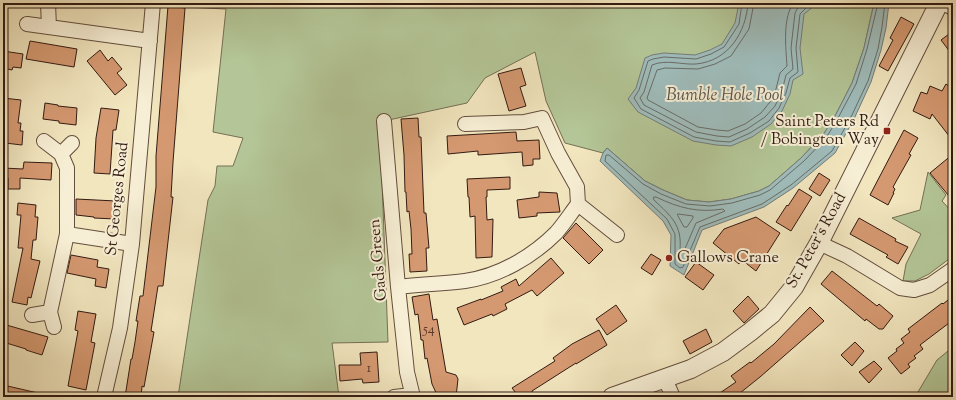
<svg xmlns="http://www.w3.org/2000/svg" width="956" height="400" font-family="'Sorts Mill Goudy',serif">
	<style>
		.green { fill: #b4c697; stroke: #747054 }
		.water { fill: #9fbdbc; stroke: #747c78 }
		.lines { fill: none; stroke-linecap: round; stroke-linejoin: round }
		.shore { stroke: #696c67; stroke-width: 1 }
		.building { fill: #d59971; stroke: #331b12 }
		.minor-casing { stroke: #634e3d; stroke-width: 16 }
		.tertiary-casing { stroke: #634e3d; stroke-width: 20 }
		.minor { stroke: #f7efd5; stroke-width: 14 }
		.tertiary { stroke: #f7efd5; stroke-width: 18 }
		.poi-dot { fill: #8f2418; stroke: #f7efd5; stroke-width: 1.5 }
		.labels { text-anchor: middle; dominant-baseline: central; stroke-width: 4; stroke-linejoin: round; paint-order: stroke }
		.number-label { font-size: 14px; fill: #5c3a2a }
		.poi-label { font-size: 16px; fill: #331b12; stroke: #f7efd5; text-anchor: end }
		.street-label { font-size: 16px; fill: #331b12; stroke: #f7efd5 }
		.water-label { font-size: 17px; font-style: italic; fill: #59544e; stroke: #f7efd5 }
	</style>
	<rect width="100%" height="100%" fill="#f2e6bf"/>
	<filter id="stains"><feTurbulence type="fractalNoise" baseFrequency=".005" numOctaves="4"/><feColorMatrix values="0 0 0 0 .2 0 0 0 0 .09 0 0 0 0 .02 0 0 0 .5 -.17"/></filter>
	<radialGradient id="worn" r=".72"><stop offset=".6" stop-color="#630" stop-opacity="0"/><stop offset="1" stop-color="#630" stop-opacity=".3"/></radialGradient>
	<path class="green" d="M 164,3 L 874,3 L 864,48 L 852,83 L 834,118 L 823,135 L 801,158 L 769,186 L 759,191 L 731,199 L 709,202 L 687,200 L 663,190 L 645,181 L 607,148 L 603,153 L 565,143 L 546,101 L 535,52 L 485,78 L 467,103 L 384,121 L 380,125 L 388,342 L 332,343 L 339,397 L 178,397 L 208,200 L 215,186 L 217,166 L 233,166 L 243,138 L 213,132 L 226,9 L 163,6 Z
		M 928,172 L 946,195 L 942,201 L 953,213 L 953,256 L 929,274 L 915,281 L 903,281 L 906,264 L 921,234 L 892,218 L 920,210 Z
		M 953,347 L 953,397 L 915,397 L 937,360 Z"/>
	<path class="water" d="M 739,3 L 818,3 L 804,14 L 800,48 L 803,74 L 793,80 L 790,94 L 782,111 L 771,124 L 752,137 L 731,146 L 716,145 L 693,141 L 638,112 L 628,99 L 636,88 L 645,58 L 652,55 L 664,53 L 695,55 L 710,50 L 722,44 L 735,23 Z
		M 874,3 L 889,3 L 886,28 L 881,50 L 871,82 L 854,119 L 835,153 L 793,188 L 764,207 L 702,230 L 684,275 L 670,266 L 671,235 L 663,221 L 600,161 L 603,153 L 607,148 L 645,181 L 663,190 L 687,200 L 709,202 L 731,199 L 759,191 L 769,186 L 801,158 L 823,135 L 834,118 L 852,83 L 864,48 Z"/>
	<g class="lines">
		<path class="shore" d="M 742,3 L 739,24 L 724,47 L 711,54 L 696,59 L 664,57 L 653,59 L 648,61 L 639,90 L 634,98 L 641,109 L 694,137 L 716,141 L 730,142 L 750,133 L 769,121 L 779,108 L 786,93 L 790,78 L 798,72 L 796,48 L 800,14 L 811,3
			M 748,3 C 746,33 728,61 696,64 C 682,65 666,59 652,65 L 644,92 L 640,98 L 644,105 L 696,132 L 717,136 L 729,137 L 747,129 L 765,117 L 775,106 L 782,91 L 786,75 L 793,69 L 791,48 L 795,13 L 797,9 L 803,3
			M 754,3 L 749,29 L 731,56 L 715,64 L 698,69 L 665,68 L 657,70 L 647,98 L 648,100 L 698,127 L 717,130 L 728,131 L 745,124 L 761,113 L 770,102 L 776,89 L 780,73 L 787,66 C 786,49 782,16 794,3
			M 878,3 L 867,49 L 856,84 L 837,120 L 826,138 L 804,161 L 770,190 L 760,195 L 732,203 L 710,206 L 686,204 L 661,194 L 643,184 L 609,155 L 606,155 L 605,161 L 667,219 L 675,234 L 675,264 L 680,268 L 683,267 L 700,227 L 762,204 L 791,185 L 832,151 L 851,117 L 868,81 L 878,49 L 882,27 L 885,3
			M 654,197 L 656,197 C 679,208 698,213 723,209 L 725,211 L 696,223 L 684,251 L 682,252 L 680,250 C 682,225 672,217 654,200 Z
			M 678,214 L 693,216 L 693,218 L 687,227 L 684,227 L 678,216 Z"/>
	</g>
	<path class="building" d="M 168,6 L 185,8 L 173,162 L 171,197 L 173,197 L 163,286 L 158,286 L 151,331 L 154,332 L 144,387 L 142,386 L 141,397 L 125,397 L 131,359 L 132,359 L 135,342 L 138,321 L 136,321 L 140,296 L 143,296 L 156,187 L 156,156 Z
		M 901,17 L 914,24 L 888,71 L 879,66 L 893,40 L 890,38 Z
		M 953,31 L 953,56 L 941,40 Z
		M 30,41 L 77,49 L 74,67 L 26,59 Z
		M 100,50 L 108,61 L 112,57 L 122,69 L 117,73 L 127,85 L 115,95 L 87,61 Z
		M 3,51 L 23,54 L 21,68 L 13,67 L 12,70 L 3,68 Z
		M 521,68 L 526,85 L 520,87 L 526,106 L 509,111 L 498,74 Z
		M 946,84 L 953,89 L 953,141 L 932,114 L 930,119 L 913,111 L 921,92 L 927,94 L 930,86 L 942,91 Z
		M 3,98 L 21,100 L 18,123 L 21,123 L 20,131 L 23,131 L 22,145 L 5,143 L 6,130 L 3,130 L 4,115 L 3,115 Z
		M 45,103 L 58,105 L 58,106 L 77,108 L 76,125 L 59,123 L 59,121 L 43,119 Z
		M 101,108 L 119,110 L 116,130 L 113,130 L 110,174 L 94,173 L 96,138 Z
		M 418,118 L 419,137 L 421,137 L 424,213 L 426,213 L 429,248 L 426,248 L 427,271 L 410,272 L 409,254 L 412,254 L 411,229 L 409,211 L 407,212 L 406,192 L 405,192 L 404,155 L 401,119 Z
		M 904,130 L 918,138 L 909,154 L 911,155 L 893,187 L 895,189 L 893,193 L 894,193 L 888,205 L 870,195 Z
		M 516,132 L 517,141 L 539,140 L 540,159 L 533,159 L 533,165 L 523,166 L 522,152 L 478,155 L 478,151 L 448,154 L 447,136 Z
		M 953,154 L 953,201 L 930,173 Z
		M 24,162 L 52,163 L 51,180 L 20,178 L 20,189 L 8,189 L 8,178 L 3,177 L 3,168 L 23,169 Z
		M 819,173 L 830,180 L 820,196 L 809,189 Z
		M 510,177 L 510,189 L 487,190 L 487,197 L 486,197 L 487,220 L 493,219 L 492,257 L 476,258 L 475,216 L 470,217 L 469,197 L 468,197 L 467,179 Z
		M 799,189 L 812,197 L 791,231 L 776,222 L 787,205 L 788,206 Z
		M 539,192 L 557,193 L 560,212 L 537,213 L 537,216 L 519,218 L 517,200 L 539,197 Z
		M 76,199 L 116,201 L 115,219 L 94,218 L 94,217 L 76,215 Z
		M 18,203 L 36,205 L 35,217 L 38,217 L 36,240 L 33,240 L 31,259 L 40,261 L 31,298 L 28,297 L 27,305 L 12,302 L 23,248 L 18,248 L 21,215 L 17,215 Z
		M 756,217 L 780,233 L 756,271 L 742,260 L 739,264 L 713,243 L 724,229 Z
		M 859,218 L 896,239 L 895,241 L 908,247 L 898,264 L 886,257 L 888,255 L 850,234 Z
		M 576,223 L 603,250 L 589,264 L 563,238 Z
		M 651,254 L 661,260 L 652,275 L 641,268 Z
		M 71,255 L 98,260 L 97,267 L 109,269 L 106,288 L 95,286 L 96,279 L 67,273 Z
		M 551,258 L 564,273 L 537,296 L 532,290 L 505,304 L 507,309 L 493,316 L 492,314 L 464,325 L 457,308 L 481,299 L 481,300 L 503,291 L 501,287 L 516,279 L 519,286 Z
		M 696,262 L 714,275 L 703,290 L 685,277 Z
		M 832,271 L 877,306 L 879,304 L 893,316 L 883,329 L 879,329 L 866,319 L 865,321 L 821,284 Z
		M 429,294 L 433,320 L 437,319 L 446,372 L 456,375 L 458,379 L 456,397 L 438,397 L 432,384 L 427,358 L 425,359 L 423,340 L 421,340 L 418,314 L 415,315 L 412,297 Z
		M 748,296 L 759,309 L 744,323 L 733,311 Z
		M 953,296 L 953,320 L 920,345 L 923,349 L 914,356 L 916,358 L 908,364 L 910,367 L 901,374 L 888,358 L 897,351 L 896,349 L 904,343 L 901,339 L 910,332 L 908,329 L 942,303 L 943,304 Z
		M 616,305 L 627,321 L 607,335 L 596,319 Z
		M 810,307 L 824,321 L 760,377 L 735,397 L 714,397 L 736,382 L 731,376 L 750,362 L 751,363 L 774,344 Z
		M 78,311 L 96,314 L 91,342 L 95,343 L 86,390 L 68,386 L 78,331 L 75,330 Z
		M 3,324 L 48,337 L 42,355 L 26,350 L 26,349 L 3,342 Z
		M 706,329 L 712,342 L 690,354 L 683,341 Z
		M 599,330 L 607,345 L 576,364 L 576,363 L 532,391 L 532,392 L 525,397 L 519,397 L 512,388 L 555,361 L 553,358 L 572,344 Z
		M 855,342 L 864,351 L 852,366 L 841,355 Z
		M 377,352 L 379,382 L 363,383 L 362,379 L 340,381 L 339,365 L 361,365 L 360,353 Z
		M 874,361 L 882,369 L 869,383 L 859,372 Z
		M 3,385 L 38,393 L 37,397 L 3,397 Z"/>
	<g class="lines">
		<g class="minor-casing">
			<path id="minor" d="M 48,3 L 49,27
				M 942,3 L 953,8
				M 27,24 L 150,41
				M 384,121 L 398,287 L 407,372 L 413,397
				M 44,141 L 61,154 L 67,168 L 67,234 L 50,312 L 54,327
				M 61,154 L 72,143
				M 578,204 L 617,235
				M 67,234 L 132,244
				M 819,243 L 847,256 L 900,288 L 914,290 L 930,285 L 953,269
				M 398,287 C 421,284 443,284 465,281 C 499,276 532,257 556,233 C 564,224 571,213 578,204 L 577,187 L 558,153 L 542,118 L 524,122 L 465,124
				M 32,315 L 50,312
				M 665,379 L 673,397
				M 104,397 L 120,328 L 132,244 L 153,3
				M 394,397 L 412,395"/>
		</g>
		<g class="tertiary-casing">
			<path id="tertiary" d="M 612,397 L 691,369 L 723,352 L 750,332 L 772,314 L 794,287 L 819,243 L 939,3"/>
		</g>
		<use href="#minor" class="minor"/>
		<use href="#tertiary" class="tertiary"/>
	</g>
	<g class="poi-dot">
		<rect x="883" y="127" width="8" height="8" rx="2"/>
		<circle cx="669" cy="258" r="4"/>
	</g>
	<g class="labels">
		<g class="number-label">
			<text x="429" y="330">54</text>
			<text x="369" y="369">1</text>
		</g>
		<g class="poi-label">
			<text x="879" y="122">Saint Peters Rd<tspan x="879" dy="18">/ Bobington Way</tspan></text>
			<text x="677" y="258" text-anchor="start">Gallows Crane</text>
		</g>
		<g class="street-label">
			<text transform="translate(118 199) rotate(-84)">St Georges Road</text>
			<text transform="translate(817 241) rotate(-61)">St. Peter's Road</text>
			<text transform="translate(379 260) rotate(-95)">Gads Green</text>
		</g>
		<g class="water-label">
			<text x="725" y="96">Bumble Hole Pool</text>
		</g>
	</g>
	<rect width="956" height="400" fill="none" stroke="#f2e6bf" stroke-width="16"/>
	<rect x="4" y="4" width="948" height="392" fill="none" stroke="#331b12" stroke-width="2"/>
	<rect x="8" y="8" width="940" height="384" fill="none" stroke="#331b12"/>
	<rect width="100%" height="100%" filter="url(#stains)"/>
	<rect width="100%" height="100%" fill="url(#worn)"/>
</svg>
